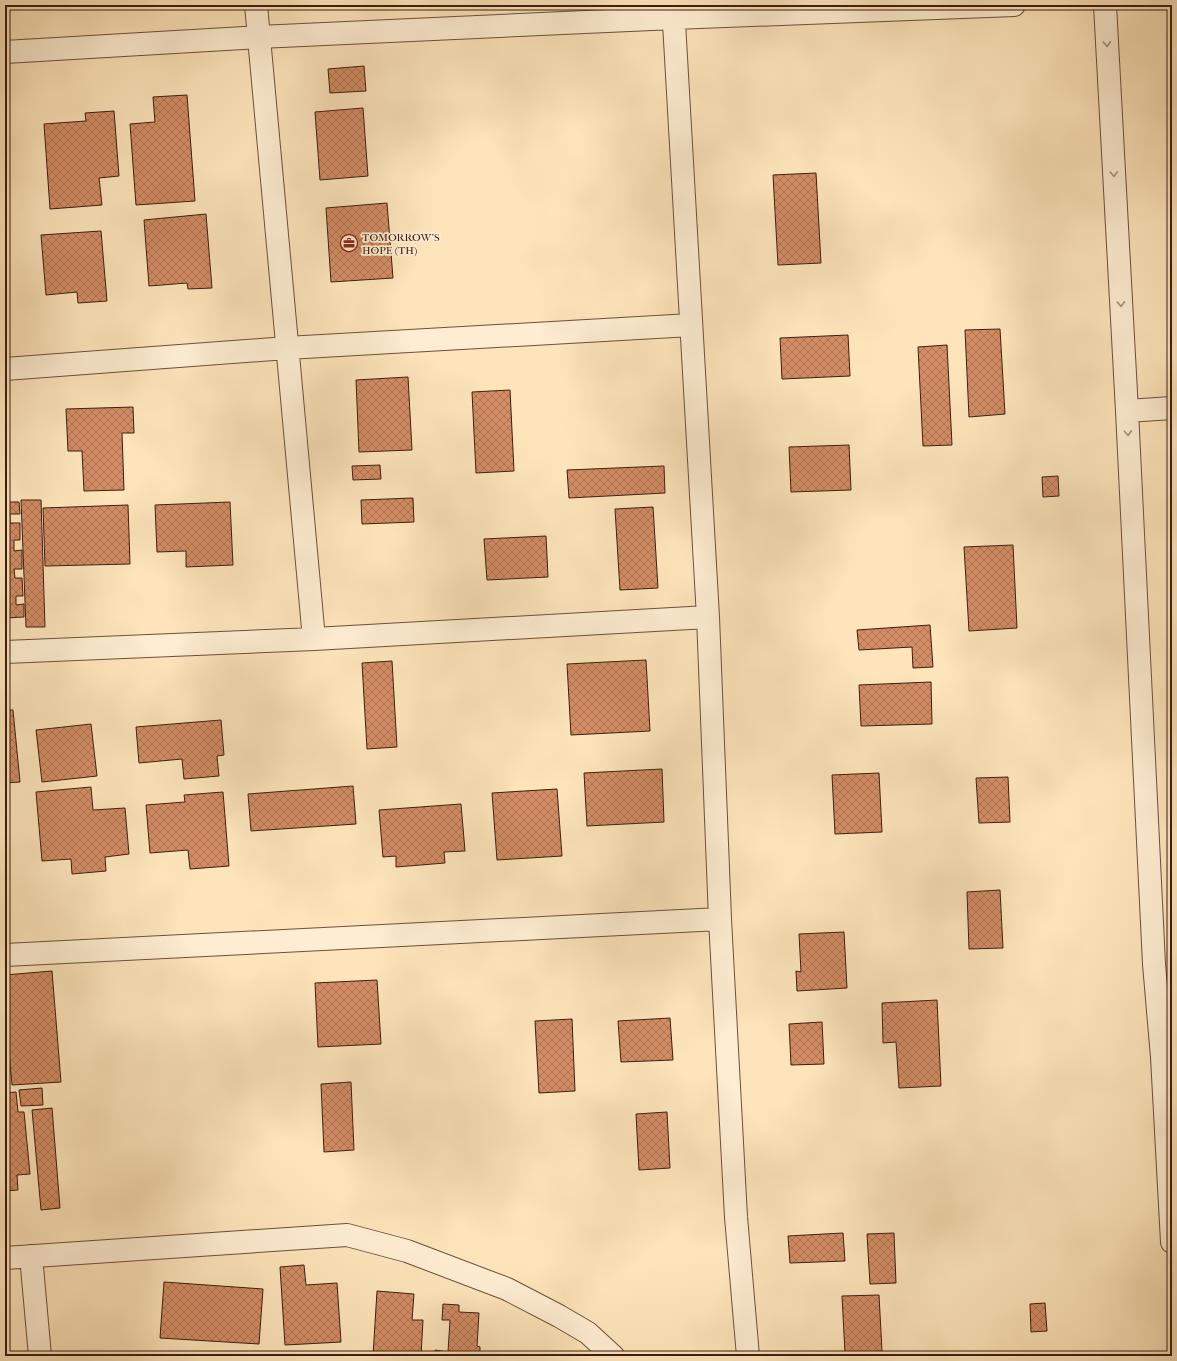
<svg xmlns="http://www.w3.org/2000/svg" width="1177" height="1361" font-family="'IM FELL French Canon',serif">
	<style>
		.building { fill: url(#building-cross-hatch); stroke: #3d1d11 }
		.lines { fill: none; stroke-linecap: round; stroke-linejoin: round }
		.minor-casing { stroke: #6d4f3b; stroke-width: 24 }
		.minor { stroke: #feedd2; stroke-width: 22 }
		.oneway { stroke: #a78f7b }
		.labels { text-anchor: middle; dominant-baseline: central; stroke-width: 3.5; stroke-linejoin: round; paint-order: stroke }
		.poi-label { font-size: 11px; fill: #3d1d11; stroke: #feedd2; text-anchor: start }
	</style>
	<defs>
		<pattern id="building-cross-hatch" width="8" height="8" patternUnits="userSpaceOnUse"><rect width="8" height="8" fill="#d48d65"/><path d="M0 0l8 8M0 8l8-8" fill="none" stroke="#ad7352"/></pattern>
	</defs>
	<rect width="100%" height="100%" fill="#fde4ba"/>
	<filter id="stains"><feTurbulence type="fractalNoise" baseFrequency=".005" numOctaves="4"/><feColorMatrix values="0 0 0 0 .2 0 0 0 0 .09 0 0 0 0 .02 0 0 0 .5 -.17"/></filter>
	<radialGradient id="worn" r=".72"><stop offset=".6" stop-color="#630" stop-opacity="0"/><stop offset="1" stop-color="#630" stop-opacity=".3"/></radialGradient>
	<path class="building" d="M 364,66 L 366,91 L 330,93 L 328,69 Z
		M 187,95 L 195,201 L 136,205 L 130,124 L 155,122 L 153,97 Z
		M 363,108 L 368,176 L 320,180 L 315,112 Z
		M 114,111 L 119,176 L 99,178 L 102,205 L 50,209 L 44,124 L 86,121 L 85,113 Z
		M 816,173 L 821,263 L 778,265 L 773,175 Z
		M 387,203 L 393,278 L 331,282 L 326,208 Z
		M 206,214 L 212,288 L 188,289 L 187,283 L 149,286 L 144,220 Z
		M 101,231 L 107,301 L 78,303 L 77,292 L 46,295 L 41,235 Z
		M 1000,329 L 1005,414 L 969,417 L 965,330 Z
		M 848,335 L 850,376 L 782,379 L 780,338 Z
		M 947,345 L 952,445 L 923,446 L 918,347 Z
		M 408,377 L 412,450 L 359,452 L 356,380 Z
		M 510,390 L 514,471 L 476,473 L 472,392 Z
		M 133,407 L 134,433 L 122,433 L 124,490 L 84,491 L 82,451 L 68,451 L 66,409 Z
		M 849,445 L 851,490 L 791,492 L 789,447 Z
		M 380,465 L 381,479 L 353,480 L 352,466 Z
		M 664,466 L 665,493 L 569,498 L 567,470 Z
		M 1058,476 L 1059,496 L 1043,497 L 1042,477 Z
		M 413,498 L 414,522 L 362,524 L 361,500 Z
		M 21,500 L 41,500 L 45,627 L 26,627 Z
		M 5,502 L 19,502 L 20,514 L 10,514 L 10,523 L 20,523 L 20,540 L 14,540 L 14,551 L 22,550 L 22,569 L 14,569 L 15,578 L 22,578 L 23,596 L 16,596 L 16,605 L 24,604 L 24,617 L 5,618 Z
		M 230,502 L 233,565 L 186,567 L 186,551 L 157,552 L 155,505 Z
		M 128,505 L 130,564 L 45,566 L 43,508 Z
		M 653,507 L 658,588 L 620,590 L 615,509 Z
		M 546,536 L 548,577 L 487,580 L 484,539 Z
		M 1013,545 L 1017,628 L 969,631 L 964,547 Z
		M 930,625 L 933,667 L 913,668 L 912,647 L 859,650 L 857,630 Z
		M 646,660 L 650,731 L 571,735 L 567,664 Z
		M 392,661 L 397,747 L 367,749 L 362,663 Z
		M 931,682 L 932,724 L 861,726 L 859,685 Z
		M 5,710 L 13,710 L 20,782 L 5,783 Z
		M 221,720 L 224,755 L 217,756 L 219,776 L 184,779 L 182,759 L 139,763 L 136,727 Z
		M 91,724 L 97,776 L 42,782 L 36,730 Z
		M 662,769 L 664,822 L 587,826 L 584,773 Z
		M 879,773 L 882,832 L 835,834 L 832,775 Z
		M 1008,777 L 1010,822 L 979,823 L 976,778 Z
		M 353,786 L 356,824 L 251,831 L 248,794 Z
		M 91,787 L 93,810 L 125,808 L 129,854 L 105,857 L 106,871 L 72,874 L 71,859 L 42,861 L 36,792 Z
		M 557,789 L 562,856 L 497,860 L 492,793 Z
		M 223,792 L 229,866 L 190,869 L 188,850 L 150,853 L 146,805 L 185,802 L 184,795 Z
		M 461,804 L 465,851 L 444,852 L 445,863 L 396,867 L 396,856 L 383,857 L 379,810 Z
		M 1000,890 L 1003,948 L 969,949 L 967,892 Z
		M 844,932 L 847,988 L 797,991 L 796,971 L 801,972 L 799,934 Z
		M 52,971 L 61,1082 L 12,1085 L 5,1010 L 5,975 Z
		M 377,980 L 381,1044 L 318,1047 L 315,983 Z
		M 937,1000 L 941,1086 L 899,1088 L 896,1042 L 883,1043 L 882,1003 Z
		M 670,1018 L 673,1060 L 621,1062 L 618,1021 Z
		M 572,1019 L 575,1091 L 539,1093 L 535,1021 Z
		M 822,1022 L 824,1064 L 791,1065 L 789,1024 Z
		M 351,1082 L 354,1150 L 324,1152 L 321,1084 Z
		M 42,1088 L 43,1105 L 21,1106 L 19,1090 Z
		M 16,1092 L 18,1112 L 24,1112 L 30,1174 L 17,1175 L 18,1190 L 5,1191 L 5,1093 Z
		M 52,1108 L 60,1208 L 41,1210 L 32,1110 Z
		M 667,1112 L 670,1168 L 639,1170 L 636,1114 Z
		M 843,1233 L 845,1261 L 790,1263 L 788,1236 Z
		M 894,1233 L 896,1283 L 870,1284 L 867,1234 Z
		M 304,1265 L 306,1285 L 337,1283 L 341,1342 L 285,1345 L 280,1267 Z
		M 164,1282 L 263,1289 L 259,1344 L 160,1338 Z
		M 377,1291 L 414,1294 L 412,1320 L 423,1320 L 421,1356 L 373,1356 Z
		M 879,1295 L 882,1351 L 845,1353 L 842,1296 Z
		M 1045,1303 L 1047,1331 L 1031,1332 L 1030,1304 Z
		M 443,1304 L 459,1305 L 459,1312 L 479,1313 L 477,1346 L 480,1347 L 480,1356 L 435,1356 L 435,1350 L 448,1352 L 450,1320 L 442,1320 Z"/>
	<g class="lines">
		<g class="minor-casing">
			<path id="minor" d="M 256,5 L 314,639
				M 673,5 L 708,617 L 720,919 L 736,1217 L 748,1356
				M 1105,5 L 1127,411 L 1154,964 L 1162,1057 L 1172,1242
				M 5,52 L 259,37 L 674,18 L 1014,5
				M 5,369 L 287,348 L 691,325
				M 1127,411 L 1172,408
				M 5,652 L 314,639 L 708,617
				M 5,955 L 720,919
				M 31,1256 L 40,1356
				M 5,1258 L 347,1235 L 407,1251 L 507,1289 L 559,1316 L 588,1333 L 613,1356"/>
		</g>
		<use href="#minor" class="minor"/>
	</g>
	<defs><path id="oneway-chevron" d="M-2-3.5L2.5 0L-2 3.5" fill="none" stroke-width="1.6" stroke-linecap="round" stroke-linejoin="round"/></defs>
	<g class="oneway">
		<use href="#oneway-chevron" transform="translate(1107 44) rotate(87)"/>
		<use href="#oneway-chevron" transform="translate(1114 174) rotate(87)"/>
		<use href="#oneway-chevron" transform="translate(1121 304) rotate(87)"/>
		<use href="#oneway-chevron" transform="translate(1128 433) rotate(87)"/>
	</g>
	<defs>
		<g id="office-ring" transform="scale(0.9)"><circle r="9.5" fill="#feedd2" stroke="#8f2418" stroke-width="1.5"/><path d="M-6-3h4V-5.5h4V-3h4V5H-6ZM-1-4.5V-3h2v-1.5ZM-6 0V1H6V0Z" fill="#8f2418"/></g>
	</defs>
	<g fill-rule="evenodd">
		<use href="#office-ring" x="349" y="243"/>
	</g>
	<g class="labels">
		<g class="poi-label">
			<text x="362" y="237">TOMORROW'S<tspan x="362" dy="13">HOPE (TH)</tspan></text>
		</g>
	</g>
	<rect width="1177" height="1361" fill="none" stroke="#fde4ba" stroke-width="20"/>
	<rect x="6" y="6" width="1165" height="1349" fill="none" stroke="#3d1d11" stroke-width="2"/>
	<rect x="10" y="10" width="1157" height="1341" fill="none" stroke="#3d1d11"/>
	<rect width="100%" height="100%" filter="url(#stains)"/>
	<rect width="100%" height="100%" fill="url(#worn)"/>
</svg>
